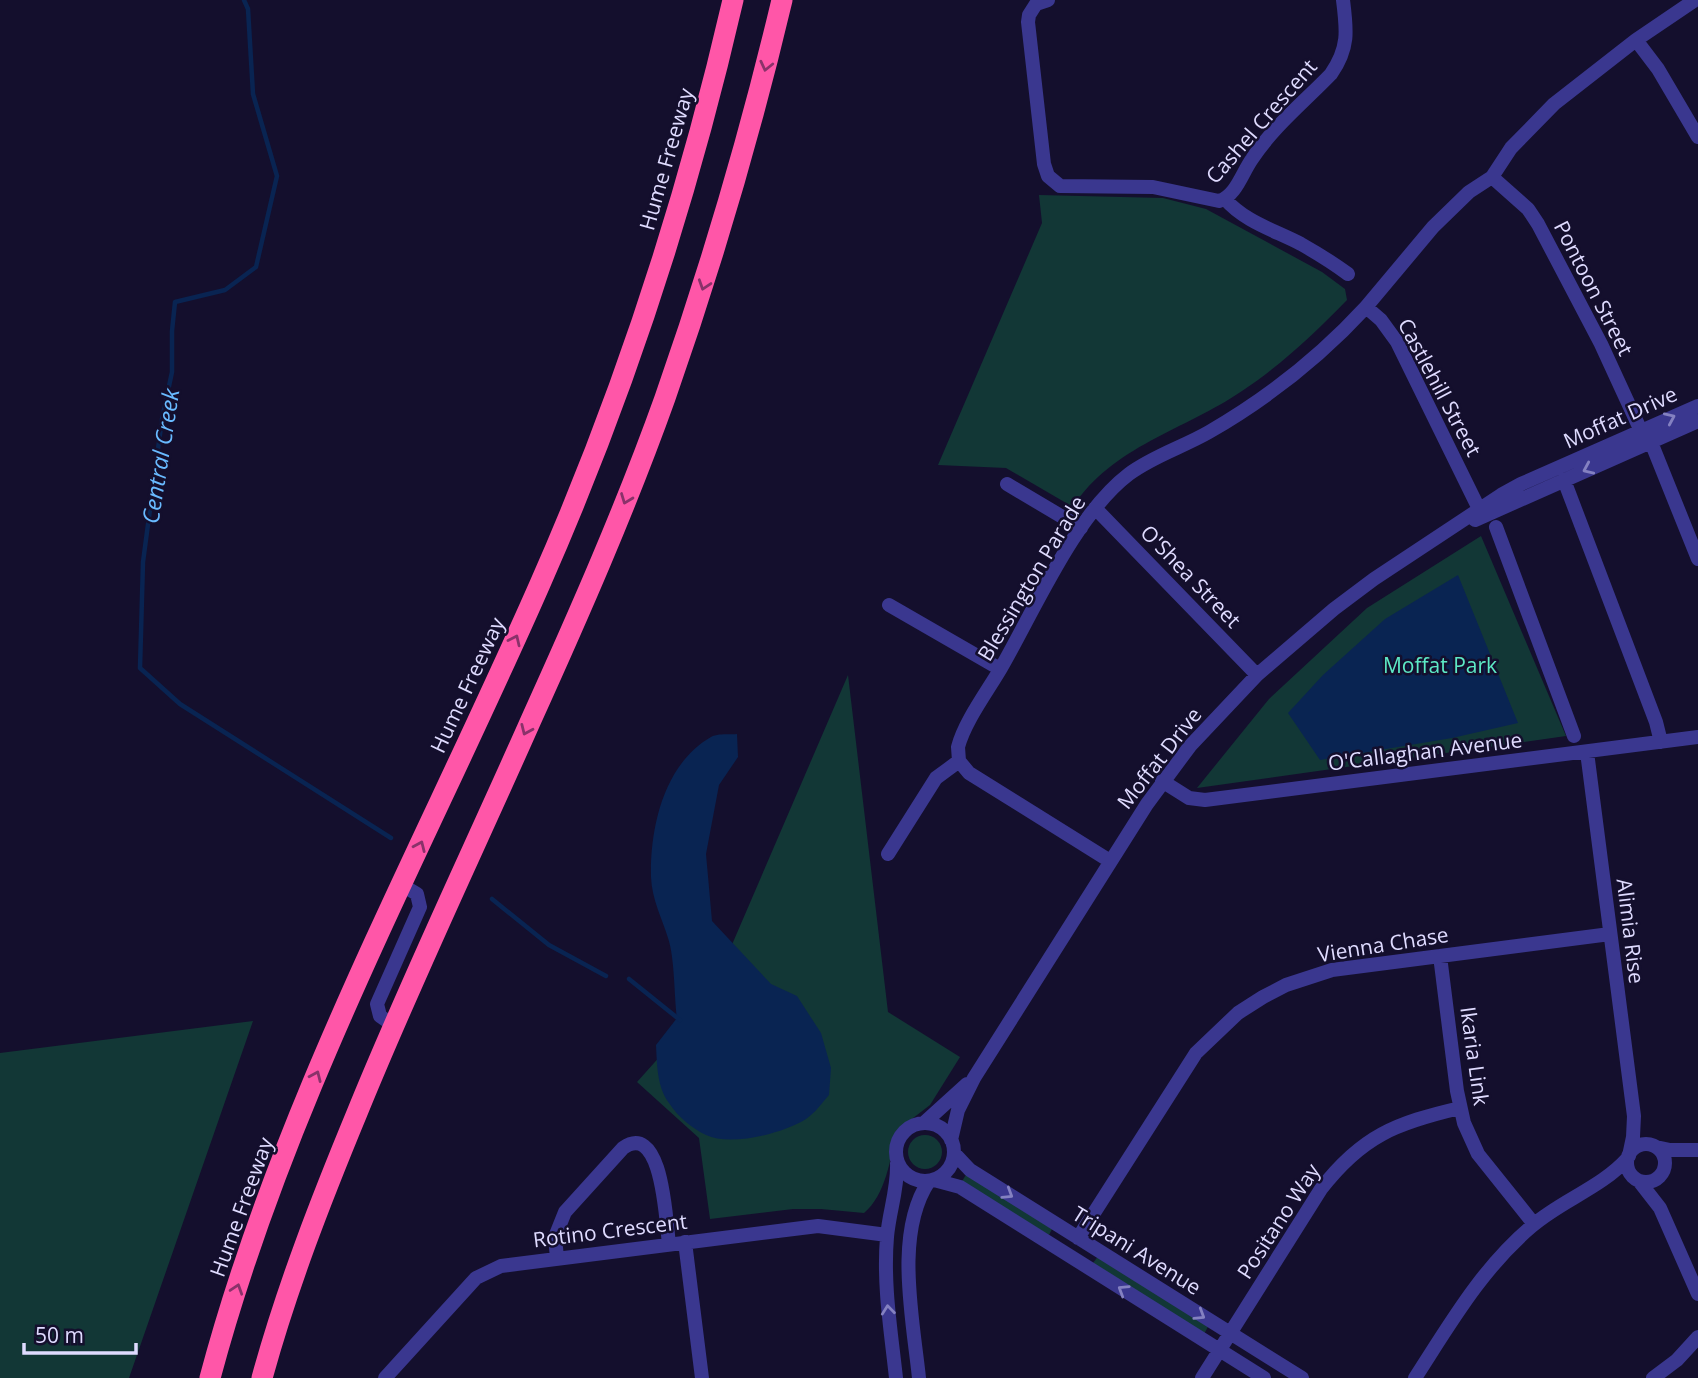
<svg xmlns="http://www.w3.org/2000/svg" width="1698" height="1378" font-family="'Open Sans',sans-serif">
	<style>
		.green { fill: #123736 }
		.water { fill: #092452 }
		.lines { fill: none; stroke-linecap: round; stroke-linejoin: round }
		.stream { stroke: #092452; stroke-width: 4.5 }
		.minor { stroke: #3a378f; stroke-width: 14 }
		.highway { stroke: #ff56a8; stroke-width: 21 }
		.oneway { stroke: #8a326a }
		.oneway2 { stroke: #8481c1 }
		.labels { text-anchor: middle; dominant-baseline: central; stroke-width: 5; stroke-linejoin: round; paint-order: stroke }
		.street-label { font-size: 21px; fill: #dfdbff; stroke: #140f2d }
		.park-label { font-size: 21px; fill: #5de9c6; stroke: #140f2d }
		.water-label { font-size: 23px; font-style: italic; fill: #69baff; stroke: #140f2d }
	</style>
	<rect width="100%" height="100%" fill="#140f2d"/>
	<path class="green" d="M 1039,195 L 1163,198 L 1206,209 L 1322,272 L 1345,289 L 1347,300 C 1314,334 1281,365 1242,391 C 1185,430 1112,446 1073,507 L 1006,468 L 938,465 L 1042,223 Z
		M 1481,536 L 1566,736 L 1197,788 L 1269,699 L 1367,608 Z
		M 848,675 L 888,1012 L 960,1057 L 930,1105 L 895,1132 C 892,1157 885,1196 864,1213 L 821,1209 L 793,1209 L 710,1219 L 699,1138 L 637,1082 L 706,1005 Z
		M 253,1021 L 129,1378 L 0,1378 L 0,1053 Z
		M908 1152a17 17 0 1 1 34 0a17 17 0 1 1-34 0Z
		M 967,1173 L 1052,1229 L 1049,1235 L 961,1183 Z
		M 1099,1255 L 1209,1325 L 1204,1334 L 1093,1263 Z"/>
	<path class="water" d="M 1458,575 L 1518,723 L 1452,738 L 1320,760 L 1288,713 L 1323,675 L 1385,619 Z
		M 737,734 L 738,757 L 719,785 L 706,854 L 712,921 L 771,984 L 797,996 L 821,1033 L 831,1068 L 829,1095 C 822,1103 815,1113 806,1119 C 784,1133 731,1147 706,1135 C 693,1129 677,1116 669,1103 C 657,1087 657,1065 656,1045 L 677,1018 C 674,996 675,959 668,938 C 662,918 652,900 651,877 C 650,827 664,764 711,737 C 718,733 730,735 737,734 Z"/>
	<g class="lines">
		<path class="stream" d="M 244,0 L 248,9 L 253,94 L 277,176 L 256,267 L 225,290 L 175,302 L 172,331 L 172,372 L 162,419 L 143,562 L 140,668 L 180,704 L 391,838
			M 492,899 L 549,945 L 606,976
			M 629,979 L 680,1020"/>
		<path class="minor" d="M 1048,0 L 1036,4 L 1029,15 L 1028,22 L 1044,164 L 1048,176 L 1060,186 L 1153,187 L 1219,201 C 1236,196 1242,173 1252,159 C 1272,128 1305,101 1331,74 C 1349,48 1347,31 1343,0
			M 1636,40 L 1658,69 L 1698,137
			M 1492,177 L 1528,209 L 1538,224 L 1601,344 L 1641,431
			M 1225,199 C 1245,222 1274,230 1301,244 C 1317,253 1333,263 1348,274
			M 1366,307 L 1433,227 L 1469,192 L 1492,177 L 1511,148 L 1554,104 L 1636,40 L 1695,0
			M 1651,442 L 1698,559
			M 1564,480 L 1656,722 L 1661,742
			M 1007,484 L 1081,528
			M 1095,508 L 1257,675
			M 1475,520 L 1698,421
			M 1496,527 L 1574,736
			M 889,605 L 1000,669
			M 1587,752 L 1634,1116 L 1633,1137 L 1629,1156
			M 1162,781 L 1189,798 L 1205,800 L 1698,737
			M 888,854 L 936,778 L 959,761
			M 1110,861 L 969,773 L 959,761 L 958,747 C 965,721 987,692 1001,668 C 1035,609 1075,515 1129,474 C 1153,456 1183,447 1209,432 C 1268,398 1320,357 1366,307 L 1381,320 L 1397,342 L 1482,515
			M 1440,956 L 1457,1091 L 1464,1123 L 1478,1154 L 1534,1224
			M 393,1025 L 380,1016 L 377,1004 L 420,907 L 417,894 L 402,885
			M 924,1123 L 967,1084
			M896 1152a29 29 0 1 1 58 0a29 29 0 1 1-58 0Z
			M 951,1140 L 958,1110 L 974,1078 L 1147,804 L 1190,746 L 1257,675 L 1334,609 L 1374,579 L 1501,495 L 1521,484 L 1698,406
			M1627 1163a19 19 0 1 1 38 0a19 19 0 1 1-38 0Z
			M 1656,1147 L 1670,1150 L 1698,1150
			M 954,1153 L 970,1170 L 1302,1378
			M 934,1180 L 960,1187 L 1264,1378
			M 1639,1181 L 1660,1208 L 1698,1294
			M 1078,1238 L 1196,1053 L 1238,1013 L 1263,997 L 1286,985 L 1332,970 L 1610,934
			M 685,1242 L 702,1378
			M 557,1258 L 555,1237 L 565,1212 L 623,1148 C 663,1120 666,1223 669,1244
			M 385,1378 L 476,1278 L 501,1266 L 818,1226 L 887,1235
			M 896,1378 C 891,1331 883,1285 887,1237 C 889,1212 898,1189 897,1163
			M 919,1378 C 913,1319 894,1233 929,1181
			M 1202,1378 L 1321,1189 C 1362,1136 1396,1123 1460,1108
			M 1415,1378 C 1450,1324 1482,1268 1532,1226 C 1562,1200 1601,1188 1628,1158
			M 1653,1378 L 1677,1360 L 1698,1337"/>
		<path class="highway" d="M 210,1378 C 284,1100 425,846 540,584 C 623,396 687,200 733,0
			M 262,1378 C 287,1287 321,1200 357,1113 C 411,980 473,851 531,720 C 579,614 626,507 665,398 C 711,267 750,135 782,0"/>
	</g>
	<defs><path id="oneway-chevron" d="M-2-3.5L2.5 0L-2 3.5" fill="none" stroke-width="1.6" stroke-linecap="round" stroke-linejoin="round" transform="scale(1.75)"/></defs>
	<g class="oneway">
		<use href="#oneway-chevron" transform="translate(766 66) rotate(103)"/>
		<use href="#oneway-chevron" transform="translate(704 285) rotate(108)"/>
		<use href="#oneway-chevron" transform="translate(626 499) rotate(111)"/>
		<use href="#oneway-chevron" transform="translate(515 640) rotate(-65)"/>
		<use href="#oneway-chevron" transform="translate(526 730) rotate(114)"/>
		<use href="#oneway-chevron" transform="translate(420 846) rotate(-66)"/>
		<use href="#oneway-chevron" transform="translate(316 1076) rotate(-66)"/>
		<use href="#oneway-chevron" transform="translate(237 1289) rotate(-72)"/>
	</g>
	<g class="oneway2">
		<use href="#oneway-chevron" transform="translate(1670 418) rotate(-24)"/>
		<use href="#oneway-chevron" transform="translate(1588 469) rotate(156)"/>
		<use href="#oneway-chevron" transform="translate(1008 1194) rotate(32)"/>
		<use href="#oneway-chevron" transform="translate(1123 1290) rotate(-148)"/>
		<use href="#oneway-chevron" transform="translate(888 1310) rotate(-96)"/>
		<use href="#oneway-chevron" transform="translate(1200 1315) rotate(32)"/>
	</g>
	<g class="labels">
		<g class="street-label">
			<text transform="translate(1261 121) rotate(-49)">Cashel Crescent</text>
			<text transform="translate(666 159) rotate(-74)">Hume Freeway</text>
			<text transform="translate(1594 288) rotate(63)">Pontoon Street</text>
			<text transform="translate(1440 387) rotate(62)">Castlehill Street</text>
			<text transform="translate(1620 417) rotate(-24)">Moffat Drive</text>
			<text transform="translate(1191 576) rotate(46)">O'Shea Street</text>
			<text transform="translate(1031 578) rotate(-59)">Blessington Parade</text>
			<text transform="translate(467 685) rotate(-65)">Hume Freeway</text>
			<text transform="translate(1425 751) rotate(-7)">O'Callaghan Avenue</text>
			<text transform="translate(1159 758) rotate(-52)">Moffat Drive</text>
			<text transform="translate(1631 931) rotate(83)">Alimia Rise</text>
			<text transform="translate(1383 944) rotate(-9)">Vienna Chase</text>
			<text transform="translate(1475 1056) rotate(82)">Ikaria Link</text>
			<text transform="translate(241 1207) rotate(-70)">Hume Freeway</text>
			<text transform="translate(1278 1221) rotate(-57)">Positano Way</text>
			<text transform="translate(610 1230) rotate(-7)">Rotino Crescent</text>
			<text transform="translate(1137 1250) rotate(32)">Tripani Avenue</text>
		</g>
		<g class="park-label">
			<text x="1440" y="665">Moffat Park</text>
		</g>
		<g class="water-label">
			<text transform="translate(160 456) rotate(-81)">Central Creek</text>
		</g>
	</g>
	<path d="M24 1343v10h112v-10" fill="none" stroke="#dfdbff" stroke-width="3.5"/>
	<text x="35" y="1343" font-size="21" fill="#dfdbff" stroke="#140f2d" stroke-width="5" paint-order="stroke">50 m</text>
</svg>
